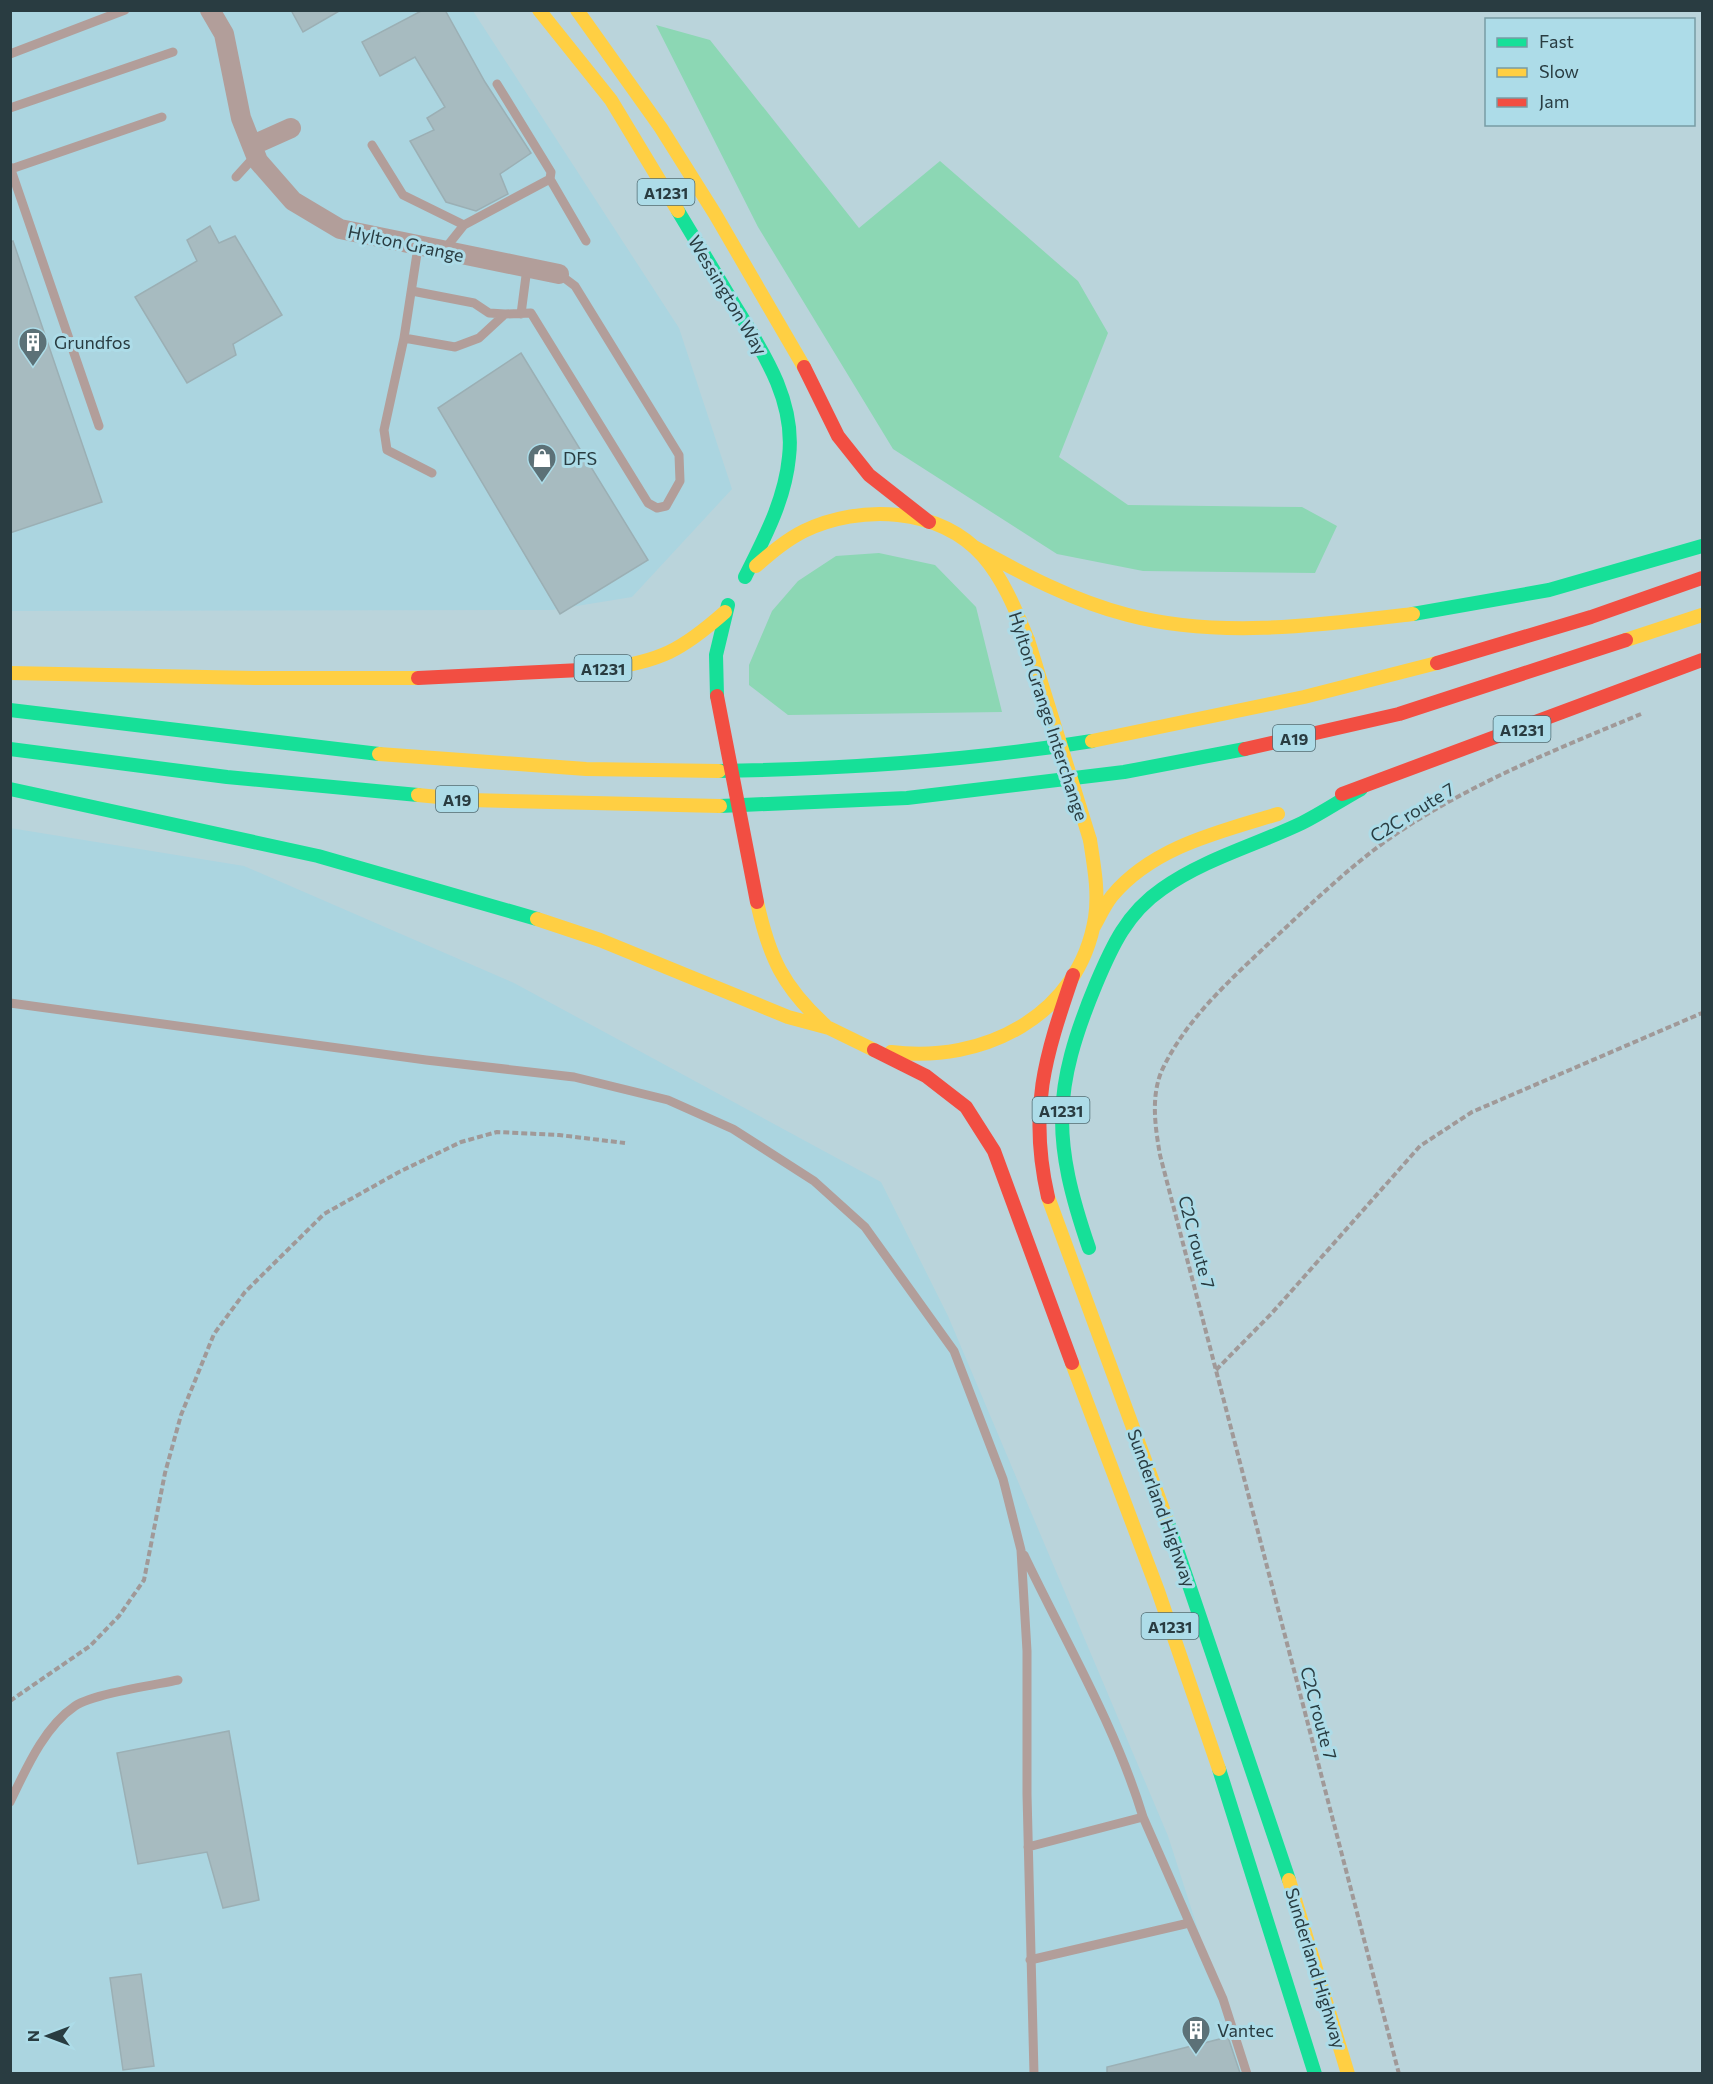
<svg xmlns="http://www.w3.org/2000/svg" width="1713" height="2084" font-family="Commissioner,sans-serif">
	<style>
		.built { fill: #abd5e0 }
		.green { fill: #8cd7b4 }
		.building { fill: #a7bbc0; stroke: #9bafb4; stroke-width: 1.5 }
		.lines { fill: none; stroke-linecap: round; stroke-linejoin: round }
		.path { stroke: #a09998; stroke-width: 4; stroke-dasharray: 6 3; stroke-linecap: butt }
		.lane { stroke: #b29e9a; stroke-width: 9 }
		.street { stroke: #b29e9a; stroke-width: 20 }
		.fast { stroke: #16e098; stroke-width: 14 }
		.slow { stroke: #ffcf43; stroke-width: 14 }
		.jam { stroke: #f24e42; stroke-width: 14 }
		.slow-bridge { stroke: #ffcf43; stroke-width: 14 }
		.jam-bridge { stroke: #f24e42; stroke-width: 14 }
		.labels { text-anchor: middle; dominant-baseline: central; stroke-width: 6; stroke-linejoin: round; paint-order: stroke }
		.shield { fill: #addce8; stroke: #516c73; stroke-width: 1.5 }
		.shield-label { font-size: 16px; font-weight: bold; fill: #293c41 }
		.street-label { font-size: 18px; fill: #293c41; stroke: #addce8 }
		.poi-label { font-size: 18px; fill: #293c41; stroke: #addce8; text-anchor: start }
	</style>
	<rect width="100%" height="100%" fill="#bad4db"/>
	<path class="built" d="M 10,11 L 473,11 L 679,328 L 732,489 L 632,597 L 552,610 L 11,611 Z
		M 10,828 L 244,866 L 514,983 L 881,1182 L 948,1316 L 1168,1836 L 1244,2073 L 11,2073 Z"/>
	<path class="green" d="M 656,25 L 710,40 L 859,228 L 940,161 L 1078,281 L 1108,333 L 1059,457 L 1128,505 L 1302,507 L 1337,526 L 1315,573 L 1143,571 L 1057,554 L 893,449 L 758,227 Z
		M 879,553 L 935,565 L 976,607 L 1002,712 L 788,715 L 749,685 L 749,665 L 772,611 L 798,581 L 836,556 Z"/>
	<path class="building" d="M 291,10 L 341,10 L 303,32 Z
		M 423,10 L 445,10 L 485,82 L 531,153 L 500,174 L 508,194 L 476,211 L 446,202 L 410,141 L 434,130 L 427,118 L 445,107 L 415,57 L 380,76 L 362,42 Z
		M 210,226 L 219,243 L 235,236 L 282,315 L 233,344 L 236,355 L 187,383 L 135,297 L 197,261 L 187,240 Z
		M 13,241 L 102,502 L 10,533 L 10,242 Z
		M 521,353 L 648,560 L 560,614 L 438,408 Z
		M 229,1731 L 259,1900 L 223,1908 L 207,1852 L 138,1864 L 117,1753 Z
		M 141,1974 L 154,2066 L 123,2070 L 110,1978 Z
		M 1228,2037 L 1240,2073 L 1107,2073 L 1107,2067 Z"/>
	<g class="lines">
		<path class="path" d="M 1216,1370 L 1272,1313 L 1420,1146 L 1472,1112 L 1702,1013
			M 10,1701 L 90,1646 L 119,1616 L 144,1580 L 165,1473 L 181,1415 L 214,1334 L 245,1292 L 324,1214 L 399,1172 L 461,1142 L 497,1132 L 559,1135 L 625,1143
			M 1399,2074 L 1160,1155 C 1155,1126 1150,1093 1164,1066 C 1188,1018 1228,982 1266,946 C 1307,908 1347,868 1393,836 C 1469,784 1557,749 1641,714"/>
		<path class="lane" d="M 10,54 L 125,10
			M 10,108 L 173,52
			M 372,145 L 403,195 L 464,225
			M 10,167 L 99,426
			M 11,169 L 162,117
			M 236,177 L 256,155
			M 550,179 L 586,241
			M 418,247 L 404,338 L 455,347 L 479,338 L 505,314 L 531,313 L 648,503 L 657,508 L 666,506 L 680,481 L 679,455 L 575,286 L 559,274
			M 444,250 L 464,225 L 550,179 L 551,172 L 497,84
			M 412,291 L 474,303 L 489,313 L 505,314
			M 521,314 L 527,268
			M 404,338 L 384,430 L 387,450 L 432,473
			M 10,1003 L 426,1060 L 574,1077 L 668,1100 L 733,1129 L 814,1181 L 865,1227 L 954,1351 L 1003,1479 L 1021,1550 L 1027,1651 L 1027,1794 L 1034,2074
			M 1024,1555 C 1065,1641 1115,1725 1143,1817 L 1028,1847
			M 10,1802 C 26,1769 44,1727 75,1706 C 93,1694 154,1685 178,1680
			M 1143,1817 L 1223,1999 L 1247,2074
			M 1030,1960 L 1189,1923"/>
		<path class="street" d="M 210,10 L 224,34 L 241,118 L 258,161 L 293,201 L 340,229 L 559,274
			M 253,145 L 291,128"/>
		<path class="fast" d="M 678,211 C 696,241 714,271 732,301 C 761,349 796,399 789,457 C 785,500 764,539 745,577
			M 1413,614 L 1549,590 L 1702,546
			M 717,696 L 716,655 L 728,605
			M 10,710 L 379,754
			M 10,749 L 227,777 L 418,795
			M 719,771 C 844,769 969,761 1092,741
			M 10,789 L 318,856 L 537,919
			M 720,806 L 907,798 L 1124,772 L 1245,749
			M 1089,1248 C 1052,1140 1052,1090 1096,984 C 1112,946 1127,913 1162,889 C 1204,859 1256,845 1302,823 C 1322,813 1341,800 1361,789
			M 1167,1520 L 1289,1880
			M 1219,1769 L 1315,2074"/>
		<path class="slow" d="M 539,10 L 611,100 L 678,211
			M 577,10 L 661,128 L 715,214 L 804,367
			M 974,547 C 1023,574 1073,601 1128,615 C 1219,639 1321,625 1413,614
			M 756,566 C 771,553 786,540 804,531 C 860,504 939,507 983,556 C 1004,580 1016,611 1028,640
			M 1626,640 L 1702,615
			M 602,669 C 660,662 682,650 725,612
			M 10,673 L 255,678 L 418,678
			M 1092,741 L 1304,697 L 1437,663
			M 379,754 L 586,769 L 719,771
			M 418,795 L 469,800 L 720,806
			M 757,902 C 769,957 783,987 825,1025
			M 537,919 L 600,940 L 788,1017 L 829,1028 L 874,1050
			M 1093,928 C 1099,918 1104,906 1112,896 C 1153,847 1219,832 1278,814
			M 891,1052 C 983,1064 1079,1016 1095,918 C 1099,892 1094,866 1090,840
			M 1048,1197 L 1167,1520
			M 1072,1363 L 1158,1591 L 1219,1769
			M 1289,1880 L 1348,2074"/>
		<path class="jam" d="M 804,367 L 838,436 L 869,475 L 929,522
			M 1437,663 L 1591,617 L 1702,578
			M 418,678 L 602,669
			M 1245,749 L 1399,714 L 1626,640
			M 1342,794 L 1702,660
			M 874,1050 L 926,1076 L 966,1107 L 994,1151 L 1072,1363
			M 1048,1197 C 1028,1110 1045,1057 1073,975"/>
		<path class="slow-bridge" d="M 1028,640 L 1090,840"/>
		<path class="jam-bridge" d="M 717,696 L 757,902"/>
	</g>
	<defs>
		<g id="building-pin" transform="scale(1.5)"><path d="M0 17L-7.5 6A9.5 9.5 0 1 1 7.5 6Z" fill="#5c7177" stroke="#addce8"/><path d="M-4-6H4V6H1V3H-1V6H-4ZM-2.5-4.3h1.7v1.8h-1.7ZM.8-4.3h1.7v1.8H.8ZM-2.5-1h1.7V.8h-1.7ZM.8-1h1.7V.8H.8Z" fill="#fff"/></g>
		<g id="shop-pin" transform="scale(1.5)"><path d="M0 17L-7.5 6A9.5 9.5 0 1 1 7.5 6Z" fill="#5c7177" stroke="#addce8"/><path d="M-5-2.5h2.3a2.7 3.5 0 0 1 5.4 0H5L5.5 6h-11ZM-1.5-2.5h3a1.5 2.3 0 0 0-3 0Z" fill="#fff"/></g>
	</defs>
	<g fill-rule="evenodd">
		<use href="#building-pin" x="33" y="342"/>
		<use href="#shop-pin" x="542" y="458"/>
		<use href="#building-pin" x="1196" y="2030"/>
	</g>
	<g class="labels">
		<g class="shield">
			<rect x="637.5" y="179" width="57" height="26" rx="4.5"/>
			<rect x="574.5" y="655" width="57" height="26" rx="4.5"/>
			<rect x="1493.5" y="716" width="57" height="26" rx="4.5"/>
			<rect x="1273" y="725" width="42" height="26" rx="4.5"/>
			<rect x="436" y="786" width="42" height="26" rx="4.5"/>
			<rect x="1032.5" y="1097" width="57" height="26" rx="4.5"/>
			<rect x="1141.5" y="1613" width="57" height="26" rx="4.5"/>
		</g>
		<g class="shield-label">
			<text x="666" y="192">A1231</text>
			<text x="603" y="668">A1231</text>
			<text x="1522" y="729">A1231</text>
			<text x="1294" y="738">A19</text>
			<text x="457" y="799">A19</text>
			<text x="1061" y="1110">A1231</text>
			<text x="1170" y="1626">A1231</text>
		</g>
		<g class="street-label">
			<text transform="translate(406 243) rotate(12)">Hylton Grange</text>
			<text transform="translate(728 295) rotate(59)">Wessington Way</text>
			<text transform="translate(1049 716) rotate(72)">Hylton Grange Interchange</text>
			<text transform="translate(1412 812) rotate(-32)">C2C route 7</text>
			<text transform="translate(1197 1242) rotate(75)">C2C route 7</text>
			<text transform="translate(1162 1508) rotate(70)">Sunderland Highway</text>
			<text transform="translate(1319 1713) rotate(75)">C2C route 7</text>
			<text transform="translate(1316 1968) rotate(73)">Sunderland Highway</text>
		</g>
		<g class="poi-label">
			<text x="54" y="342">Grundfos</text>
			<text x="563" y="458">DFS</text>
			<text x="1217" y="2030">Vantec</text>
		</g>
	</g>
	<rect width="1713" height="2084" fill="none" stroke="#293c41" stroke-width="24"/>
	<rect x="1485" y="18" width="210" height="108" fill="#addce8" stroke="#789ca5" stroke-width="1.5"/>
	<rect x="1497" y="38" width="30" height="9" fill="#16e098" stroke="#789ca5" stroke-width="1.5"/>
	<text x="1539" y="48" font-size="18" fill="#293c41">Fast</text>
	<rect x="1497" y="68" width="30" height="9" fill="#ffcf43" stroke="#789ca5" stroke-width="1.5"/>
	<text x="1539" y="78" font-size="18" fill="#293c41">Slow</text>
	<rect x="1497" y="98" width="30" height="9" fill="#f24e42" stroke="#789ca5" stroke-width="1.5"/>
	<text x="1539" y="108" font-size="18" fill="#293c41">Jam</text>
	<g transform="translate(48 2036) rotate(270)" stroke="#addce8" stroke-width="4.5" paint-order="stroke">
	<path d="M0-4.5L10 22L0 15L-10 22Z" fill="#293c41"/>
	<text y="-9" font-size="16" font-weight="bold" text-anchor="middle" fill="#293c41">N</text>
	</g>
</svg>
